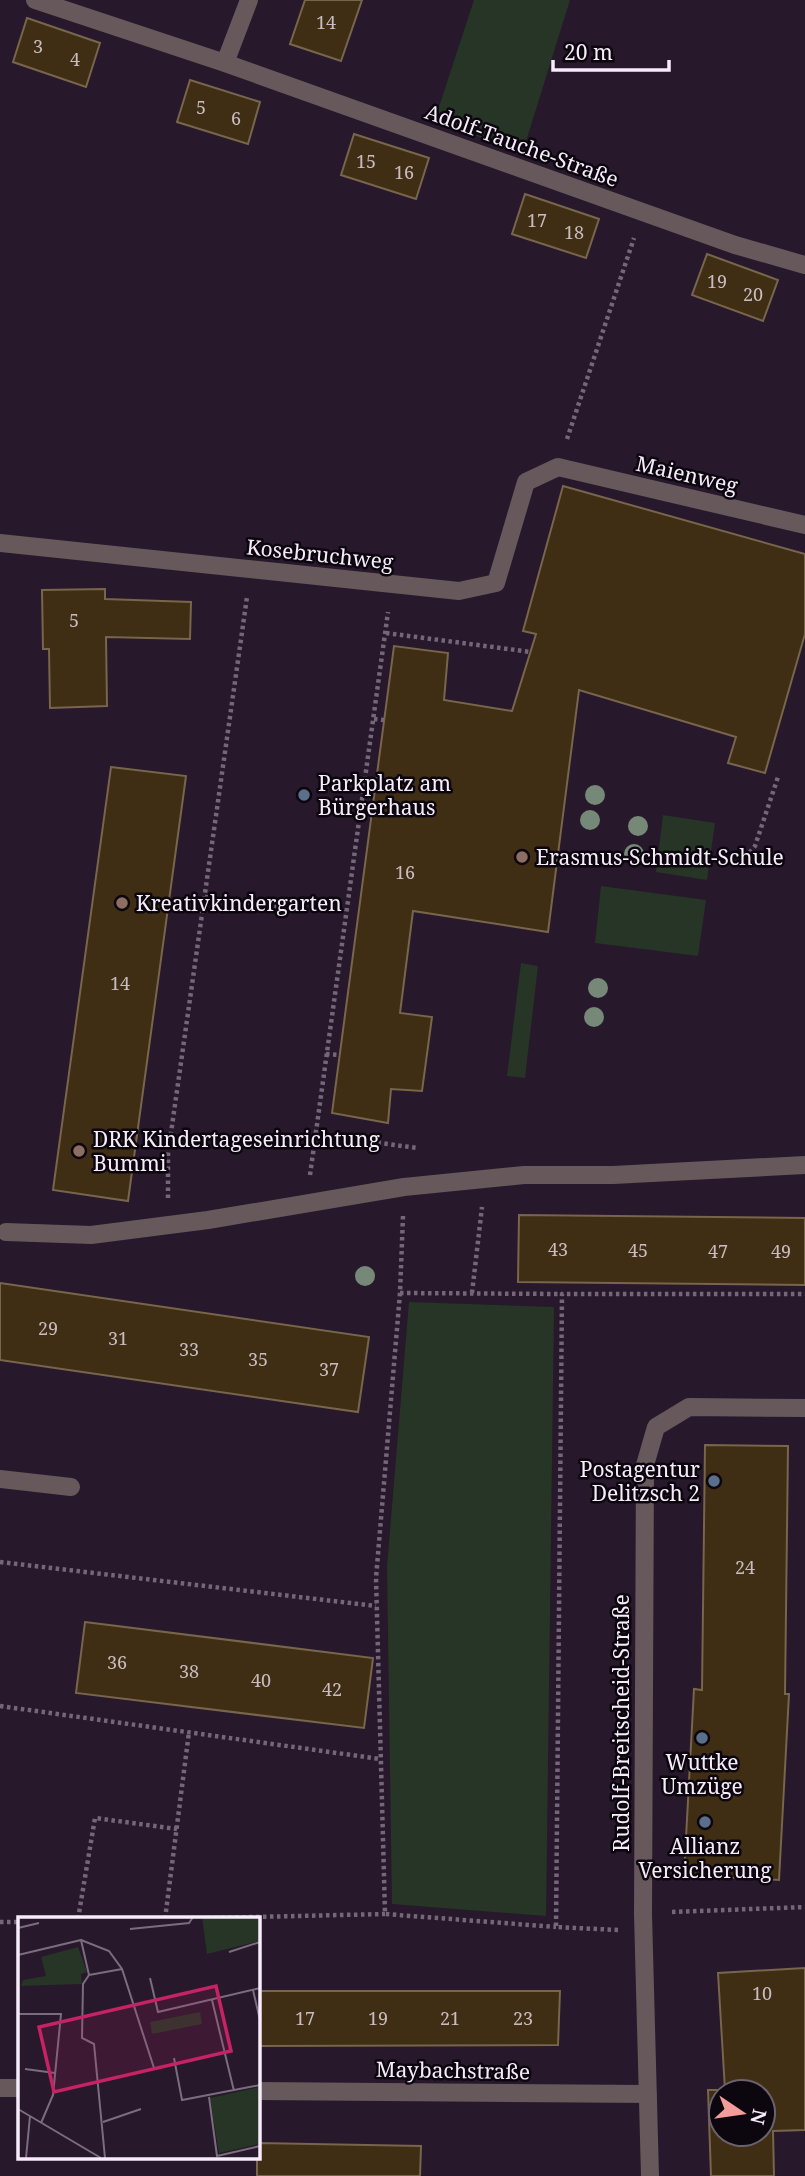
<svg xmlns="http://www.w3.org/2000/svg" width="805" height="2176" font-family="'Noto Serif',serif">
	<style>
		.green { fill: #263526 }
		.building { fill: #3f2e13; stroke: #77654c; stroke-width: 2; fill-rule: evenodd }
		.lines { fill: none; stroke-linecap: round; stroke-linejoin: round }
		.path { stroke: #746779; stroke-width: 4.5; stroke-dasharray: 3.5 3.5; stroke-linecap: butt }
		.minor { stroke: #67585b; stroke-width: 18 }
		.tree { fill: #768877 }
		.service-dot { fill: #5c6f8a; stroke: #0c060e; stroke-width: 2.5 }
		.education-dot { fill: #8d6e63; stroke: #0c060e; stroke-width: 2.5 }
		.labels { text-anchor: middle; dominant-baseline: central; stroke-width: 5; stroke-linejoin: round; paint-order: stroke }
		.number-label { font-size: 18px; fill: #c8bcc0 }
		.street-label { font-size: 21px; fill: #f6ecfa; stroke: #0c060e }
		.poi-label { font-size: 21px; fill: #f6ecfa; stroke: #0c060e; text-anchor: start }
		.inset-road { fill: none; stroke: #7a6d7e; stroke-width: 2 }
		.view { fill: #c52363; fill-opacity: 0.15; stroke: #c52363; stroke-width: 3.5 }
		.inset-edge { fill: none; stroke: #f6ecfa; stroke-width: 3.5 }
	</style>
	<rect width="100%" height="100%" fill="#27182c"/>
	<path class="green" d="M 474,0 L 570,0 L 523,151 L 434,122 Z
		M 663,815 L 715,823 L 707,880 L 656,872 Z
		M 601,886 L 706,900 L 698,956 L 595,943 Z
		M 521,963 L 538,966 L 525,1078 L 507,1076 Z
		M 409,1302 L 554,1307 L 546,1916 L 392,1904 L 387,1567 Z"/>
	<path class="building" d="M 305,0 L 362,0 L 341,61 L 290,44 Z
		M 27,18 L 100,43 L 86,87 L 13,62 Z
		M 190,80 L 260,102 L 248,144 L 177,122 Z
		M 354,134 L 429,158 L 416,199 L 341,175 Z
		M 525,194 L 599,219 L 586,258 L 512,234 Z
		M 707,254 L 778,280 L 763,321 L 692,295 Z
		M 563,486 L 805,554 L 805,634 L 765,773 L 728,763 L 736,737 L 579,690 L 548,932 L 413,911 L 400,1013 L 432,1017 L 422,1091 L 391,1089 L 388,1123 L 332,1113 L 394,646 L 448,653 L 444,700 L 512,711 L 536,634 L 523,631 Z
		M 105,589 L 105,599 L 191,602 L 190,639 L 106,637 L 107,706 L 50,708 L 49,649 L 43,649 L 42,590 Z
		M 111,767 L 186,776 L 128,1201 L 53,1190 Z
		M 519,1215 L 805,1218 L 805,1285 L 518,1282 Z
		M 0,1283 L 369,1337 L 358,1412 L 0,1360 Z
		M 705,1445 L 788,1446 L 785,1694 L 789,1694 L 779,1880 L 684,1875 L 694,1689 L 702,1690 Z
		M 85,1622 L 373,1658 L 364,1728 L 76,1693 Z
		M 805,1968 L 805,2130 L 773,2131 L 774,2176 L 711,2176 L 708,2090 L 725,2090 L 718,1973 ZM 721,2092 L 763,2092 L 763,2134 L 721,2134 Z
		M 257,1991 L 560,1991 L 558,2045 L 257,2046 Z
		M 257,2143 L 421,2146 L 420,2176 L 257,2176 Z"/>
	<g class="lines">
		<path class="path" d="M 567,439 L 634,238
			M 386,633 L 531,652
			M 374,719 L 384,720
			M 745,858 L 755,846 L 778,777
			M 205,897 L 289,908
			M 326,1054 L 339,1055
			M 315,1134 L 417,1148
			M 310,1175 L 388,612
			M 168,1198 L 168,1154 L 247,597
			M 403,1216 L 400,1293 L 376,1578 L 385,1914 L 556,1927
			M 400,1293 L 562,1294
			M 472,1293 L 482,1207
			M 0,1562 L 376,1606
			M 0,1706 L 380,1759
			M 672,1912 L 805,1907
			M 78,1919 L 95,1818 L 177,1829
			M 165,1919 L 385,1914
			M 165,1919 L 189,1732
			M 0,1922 L 19,1922
			M 618,1930 L 556,1927 L 562,1294 L 805,1294"/>
		<path class="minor" d="M 35,0 L 225,63 L 735,245 L 805,265
			M 225,63 L 249,0
			M 0,543 L 459,591 L 496,583 L 526,482 L 558,467 L 805,525
			M 6,1232 L 91,1235 L 208,1220 L 404,1187 L 524,1175 L 613,1175 L 805,1165
			M 0,1479 L 71,1487
			M 0,2088 L 19,2088
			M 257,2091 L 648,2094
			M 650,2176 L 643,1914 L 645,1465 L 656,1427 L 689,1407 L 805,1408"/>
	</g>
	<g class="tree">
		<circle cx="595" cy="795" r="10"/>
		<circle cx="590" cy="820" r="10"/>
		<circle cx="638" cy="826" r="10"/>
		<circle cx="634" cy="854" r="10"/>
		<circle cx="598" cy="988" r="10"/>
		<circle cx="594" cy="1017" r="10"/>
		<circle cx="365" cy="1276" r="10"/>
	</g>
	<g class="service-dot">
		<circle cx="304" cy="795" r="7"/>
		<circle cx="714" cy="1481" r="7"/>
		<circle cx="702" cy="1738" r="7"/>
		<circle cx="705" cy="1822" r="7"/>
	</g>
	<g class="education-dot">
		<circle cx="522" cy="857" r="7"/>
		<circle cx="122" cy="903" r="7"/>
		<circle cx="79" cy="1151" r="7"/>
	</g>
	<g class="labels">
		<g class="number-label">
			<text x="326" y="22">14</text>
			<text x="38" y="46">3</text>
			<text x="75" y="59">4</text>
			<text x="201" y="107">5</text>
			<text x="236" y="118">6</text>
			<text x="366" y="161">15</text>
			<text x="404" y="172">16</text>
			<text x="537" y="220">17</text>
			<text x="574" y="232">18</text>
			<text x="717" y="281">19</text>
			<text x="753" y="294">20</text>
			<text x="74" y="620">5</text>
			<text x="405" y="872">16</text>
			<text x="120" y="983">14</text>
			<text x="558" y="1249">43</text>
			<text x="638" y="1250">45</text>
			<text x="718" y="1251">47</text>
			<text x="781" y="1251">49</text>
			<text x="48" y="1328">29</text>
			<text x="118" y="1338">31</text>
			<text x="189" y="1349">33</text>
			<text x="258" y="1359">35</text>
			<text x="329" y="1369">37</text>
			<text x="745" y="1567">24</text>
			<text x="117" y="1662">36</text>
			<text x="189" y="1671">38</text>
			<text x="261" y="1680">40</text>
			<text x="332" y="1689">42</text>
			<text x="762" y="1993">10</text>
			<text x="305" y="2018">17</text>
			<text x="378" y="2018">19</text>
			<text x="450" y="2018">21</text>
			<text x="523" y="2018">23</text>
		</g>
		<g class="street-label">
			<text transform="translate(522 145) rotate(20)">Adolf-Tauche-Straße</text>
			<text transform="translate(687 474) rotate(13)">Maienweg</text>
			<text transform="translate(320 554) rotate(6)">Kosebruchweg</text>
			<text transform="translate(621 1723) rotate(-90)">Rudolf-Breitscheid-Straße</text>
			<text transform="translate(453 2070) rotate(1)">Maybachstraße</text>
		</g>
		<g class="poi-label">
			<text x="318" y="783">Parkplatz am<tspan x="318" dy="24">Bürgerhaus</tspan></text>
			<text x="536" y="857">Erasmus-Schmidt-Schule</text>
			<text x="136" y="903">Kreativkindergarten</text>
			<text x="93" y="1139">DRK Kindertageseinrichtung<tspan x="93" dy="24">Bummi</tspan></text>
			<text x="700" y="1469" text-anchor="end">Postagentur<tspan x="700" dy="24">Delitzsch 2</tspan></text>
			<text x="702" y="1762" text-anchor="middle">Wuttke<tspan x="702" dy="24">Umzüge</tspan></text>
			<text x="705" y="1846" text-anchor="middle">Allianz<tspan x="705" dy="24">Versicherung</tspan></text>
		</g>
	</g>
	<g transform="translate(18 1917)">
		<rect width="242" height="242" fill="#27182c"/>
		<path d="M 184,0 L 241,0 L 241,24 L 189,37 ZM 60,30 L 69,55 L 63,57 L 64,67 L 3,69 L 5,63 L 28,59 L 23,40 ZM 182,95 L 184,107 L 134,117 L 132,105 ZM 241,170 L 241,227 L 201,236 L 192,181 Z" fill="#263526"/>
		<path class="inset-road" d="M 0,11 L 21,6M 112,12 L 171,6 L 175,0M 63,23 L 91,34 L 104,52 L 136,151M 211,35 L 242,25M 0,38 L 63,23 L 71,58M 71,58 L 65,67 L 64,121 L 76,127 L 87,241M 71,58 L 104,52M 132,61 L 140,95 L 242,71M 235,73 L 242,103M 194,83 L 216,174M 0,97 L 43,97 L 35,178 L 23,206M 156,141 L 164,183 L 242,168M 7,152 L 37,156M 191,180 L 199,239 L 242,229M 0,192 L 83,241M 85,205 L 123,192M 8,241 L 12,199"/>
		<path class="view" d="M 198,69 L 213,134 L 36,175 L 21,110 Z"/>
		<rect width="242" height="242" class="inset-edge"/>
	</g>
	<g transform="translate(742 2113) rotate(103)"><circle r="33" fill="#0c060e" stroke="#6a626c" stroke-width="2"/>
	<path d="M0-5L12 26L0 18L-12 26Z" fill="#f59b9a"/>
	<text y="-10" font-size="19" font-weight="bold" text-anchor="middle" fill="#f6ecfa">N</text>
	</g>
	<path d="M553 60v10h116v-10" fill="none" stroke="#f6ecfa" stroke-width="3.5"/>
	<text x="564" y="60" font-size="21" fill="#f6ecfa" stroke="#0c060e" stroke-width="5" paint-order="stroke">20 m</text>
</svg>
